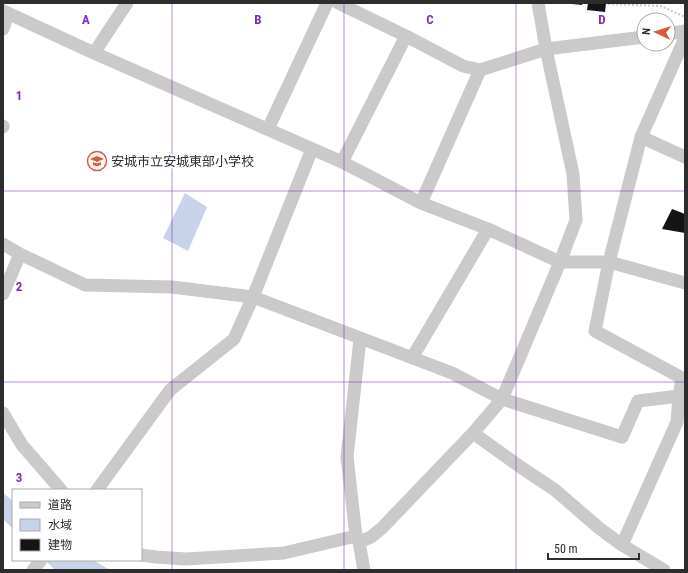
<svg xmlns="http://www.w3.org/2000/svg" width="688" height="573" font-family="'Roboto Condensed','Noto Sans JP',sans-serif">
	<style>
		.water { fill: #c7d3e9 }
		.building { fill: #141414 }
		.lines { fill: none; stroke-linecap: round; stroke-linejoin: round }
		.path { stroke: #cacaca; stroke-width: 2; stroke-dasharray: 2 2; stroke-linecap: butt }
		.minor { stroke: #cacaca; stroke-width: 13 }
		.grid { fill: none; stroke: #7b2cbf; stroke-width: 1; stroke-opacity: 0.55 }
		.labels { text-anchor: middle; dominant-baseline: central; stroke-width: 4; stroke-linejoin: round; paint-order: stroke }
		.poi-label { font-size: 13px; fill: #2d2d2d; stroke: #fff; text-anchor: start }
		.grid-label { font-size: 13px; text-anchor: middle; font-weight: bold; fill: #7b2cbf; stroke: #fff; stroke-width: 4; stroke-linejoin: round; paint-order: stroke }
	</style>
	<rect width="100%" height="100%" fill="#fff"/>
	<path class="water" d="M 185,193 L 207,207 L 188,251 L 163,238 Z
		M 3,493 L 13,501 L 13,529 L 3,519 Z
		M 45,560 L 93,560 L 110,570 L 55,570 Z"/>
	<path class="building" d="M 572,3 L 582,3 L 582,5 L 572,4 Z
		M 588,3 L 606,3 L 605,12 L 587,10 Z
		M 672,209 L 685,214 L 685,233 L 662,229 Z"/>
	<g class="lines">
		<path class="path" d="M 608,4 L 661,6 L 685,17"/>
		<path class="minor" d="M 338,3 L 406,36 L 463,66 L 480,70 L 546,49 L 644,37
			M 3,11 L 94,53 L 342,162 L 421,203 L 488,229 L 560,262 L 609,262 L 685,283
			M 3,29 L 8,14
			M 668,34 L 685,31
			M 94,53 L 127,3
			M 3,126 L 3,127
			M 268,129 L 327,3
			M 641,137 L 685,157
			M 342,162 L 406,36
			M 421,203 L 480,70
			M 3,244 L 20,254 L 85,285 L 172,287 L 253,297 L 452,373 L 502,399 L 622,437 L 638,401 L 679,396 L 685,395
			M 3,294 L 20,254
			M 360,339 L 347,457 L 356,536 L 359,542 L 364,570
			M 412,358 L 488,229
			M 3,413 L 22,445 L 61,490
			M 473,433 L 522,468 L 555,490 L 599,528 L 622,545 L 664,570
			M 97,490 L 170,390 L 234,339 L 253,297 L 312,149
			M 359,542 L 371,537 L 382,528 L 473,433 L 502,399 L 560,262 L 576,220 L 573,174 L 546,49 L 538,3
			M 622,545 L 677,422 L 679,396 L 682,378 L 595,331 L 609,262 L 641,137 L 685,38
			M 141,555 L 156,557 L 186,559 L 284,553 L 356,536
			M 33,570 L 41,560"/>
	</g>
	<path class="grid" d="M 172,3 L 172,570M 344,3 L 344,570M 516,3 L 516,570M 3,191 L 685,191M 3,382 L 685,382"/>
	<defs>
		<g id="school-ring" transform="scale(1)"><circle r="9.5" fill="#fff" stroke="#dd5836" stroke-width="1.5"/><path d="M0-5L7-2L0 1L-7-2ZM-4 1L0 2.5L4 1V4Q0 6-4 4Z" fill="#dd5836"/></g>
	</defs>
	<g fill-rule="evenodd">
		<use href="#school-ring" x="97" y="161"/>
	</g>
	<g class="labels">
		<g class="poi-label">
			<text x="111" y="161">安城市立安城東部小学校</text>
		</g>
	</g>
	<g class="grid-label">
		<text x="86" y="24">A</text>
		<text x="258" y="24">B</text>
		<text x="430" y="24">C</text>
		<text x="602" y="24">D</text>
		<text x="19" y="100">1</text>
		<text x="19" y="291">2</text>
		<text x="19" y="482">3</text>
	</g>
	<rect width="688" height="573" fill="none" stroke="#2d2d2d" stroke-width="8"/>
	<rect x="12" y="489" width="130" height="72" fill="#ffffff" stroke="#ababab"/>
	<rect x="20" y="502" width="20" height="6" fill="#cacaca" stroke="#ababab"/>
	<text x="48" y="509" font-size="12" fill="#2d2d2d">道路</text>
	<rect x="20" y="519" width="20" height="12" fill="#c7d3e9" stroke="#ababab"/>
	<text x="48" y="529" font-size="12" fill="#2d2d2d">水域</text>
	<rect x="20" y="539" width="20" height="12" fill="#141414" stroke="#ababab"/>
	<text x="48" y="549" font-size="12" fill="#2d2d2d">建物</text>
	<g transform="translate(656 32) rotate(274)"><circle r="19" fill="#ffffff" stroke="#ababab"/>
	<path d="M0-3L7 15L0 10L-7 15Z" fill="#dd5836"/>
	<text y="-6" font-size="11" font-weight="bold" text-anchor="middle" fill="#2d2d2d">N</text>
	</g>
	<path d="M548 553v6h91v-6" fill="none" stroke="#2d2d2d" stroke-width="2"/>
	<text x="554" y="553" font-size="12" fill="#2d2d2d" stroke="#ffffff" stroke-width="3" paint-order="stroke">50 m</text>
</svg>
